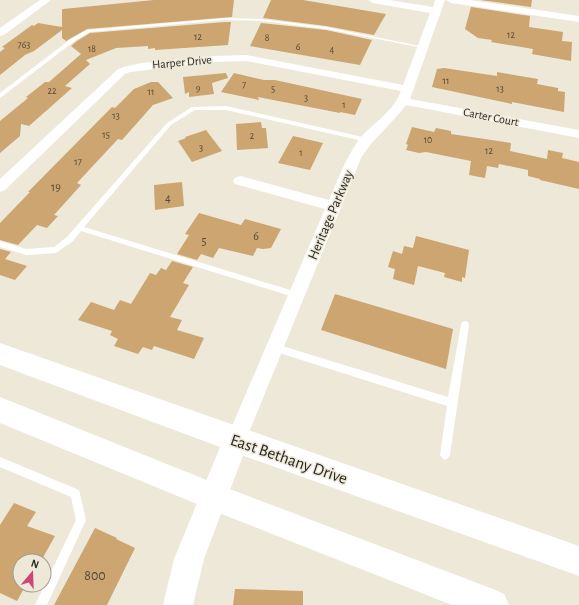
<svg xmlns="http://www.w3.org/2000/svg" width="579" height="605" font-family="'Alegreya Sans',sans-serif">
	<style>
		.building { fill: #cca570 }
		.lines { fill: none; stroke-linecap: round; stroke-linejoin: round }
		.service { fill: #fff; fill-rule: evenodd }
		.minor { fill: #fff; fill-rule: evenodd }
		.tertiary { fill: #fff; fill-rule: evenodd }
		.secondary { fill: #fff; fill-rule: evenodd }
		.labels { text-anchor: middle; dominant-baseline: central; stroke-width: 3; stroke-linejoin: round; paint-order: stroke }
		.far-number-label { font-size: 10px; fill: #534836 }
		.far-street-label { font-size: 12px; fill: #2b2923; stroke: #ede8d8 }
		.number-label { font-size: 12px; fill: #534836 }
		.street-label { font-size: 14px; fill: #2b2923; stroke: #ede8d8 }
		.near-number-label { font-size: 14px; fill: #534836 }
		.near-street-label { font-size: 17px; fill: #2b2923; stroke: #ede8d8 }
	</style>
	<rect width="100%" height="100%" fill="#ede8d8"/>
	<path class="building" d="M 154,0 L 234,0 L 232,17 L 87,29 L 66,41 L 62,38 L 62,30 L 34,51 L 25,55 L 0,75 L 0,52 L 5,48 L 2,47 L 32,25 L 34,26 L 38,23 L 62,27 L 62,10 L 63,9 Z
		M 271,0 L 303,0 L 386,14 L 374,35 L 326,26 L 263,18 Z
		M 480,0 L 532,0 L 531,7 Z
		M 471,7 L 530,16 L 529,27 L 563,32 L 562,41 L 572,42 L 571,61 L 532,54 L 533,49 L 491,42 L 492,40 L 478,38 L 465,29 Z
		M 225,22 L 231,22 L 228,45 L 155,50 L 155,48 L 148,49 L 148,46 L 116,48 L 86,60 L 90,64 L 65,86 L 72,88 L 29,126 L 21,124 L 20,136 L 0,153 L 0,121 L 28,98 L 26,97 L 45,82 L 49,82 L 81,54 L 71,46 L 77,41 L 90,33 Z
		M 261,23 L 326,30 L 372,40 L 360,65 L 250,46 Z
		M 444,68 L 497,76 L 497,72 L 538,79 L 537,84 L 558,88 L 558,91 L 565,92 L 564,112 L 512,102 L 512,104 L 432,87 L 437,69 Z
		M 226,73 L 228,78 L 212,83 L 214,94 L 189,97 L 189,92 L 185,94 L 183,77 Z
		M 234,73 L 264,80 L 275,80 L 362,99 L 355,115 L 340,112 L 340,113 L 258,97 L 259,100 L 221,92 Z
		M 151,82 L 158,82 L 173,98 L 153,105 L 122,140 L 118,139 L 77,183 L 81,185 L 54,215 L 58,216 L 47,228 L 37,225 L 18,245 L 0,240 L 0,223 L 30,192 L 28,192 L 112,107 L 115,108 L 134,89 Z
		M 261,122 L 262,128 L 266,128 L 268,148 L 237,150 L 236,124 Z
		M 412,127 L 434,132 L 436,128 L 451,131 L 451,134 L 511,143 L 510,151 L 547,159 L 548,150 L 563,153 L 562,158 L 579,162 L 579,189 L 540,180 L 540,179 L 528,176 L 528,170 L 499,164 L 498,168 L 487,166 L 485,178 L 469,175 L 471,161 L 426,152 L 419,153 L 406,150 L 408,145 L 406,144 Z
		M 206,130 L 222,151 L 192,162 L 178,141 L 186,138 L 185,137 Z
		M 293,136 L 323,143 L 310,170 L 278,163 Z
		M 182,182 L 184,206 L 155,210 L 154,185 Z
		M 199,213 L 241,225 L 245,219 L 281,229 L 271,248 L 263,249 L 257,248 L 253,256 L 219,248 L 213,258 L 201,254 L 197,260 L 177,254 L 189,235 L 185,234 Z
		M 416,236 L 469,250 L 465,278 L 462,277 L 462,282 L 444,277 L 445,273 L 418,266 L 414,285 L 393,279 L 395,269 L 388,267 L 393,251 L 402,254 L 404,246 L 413,248 Z
		M 0,249 L 11,252 L 5,259 L 27,266 L 15,280 L 0,275 Z
		M 172,261 L 193,267 L 183,283 L 189,285 L 170,317 L 182,320 L 177,330 L 204,338 L 194,359 L 154,346 L 152,350 L 143,347 L 138,354 L 114,346 L 118,339 L 110,335 L 112,331 L 78,320 L 91,302 L 114,310 L 120,300 L 131,304 L 150,273 L 156,275 L 161,268 L 166,270 Z
		M 335,294 L 453,329 L 446,369 L 321,330 Z
		M 14,503 L 36,512 L 27,526 L 55,536 L 41,561 L 20,561 L 20,585 L 26,585 L 17,601 L 0,593 L 0,525 Z
		M 95,528 L 117,538 L 116,539 L 135,548 L 107,605 L 54,605 Z
		M 235,589 L 303,591 L 303,605 L 233,605 Z"/>
	<g class="lines">
		<path class="service" d="M 225,18 L 261,19 L 326,27 L 425,47 L 423,48 L 326,29 L 261,21 L 225,20 L 90,32 L 76,40 L 0,98 L 0,93 L 72,38 L 87,30 Z
			M 226,106 L 367,138 L 370,140 L 367,142 L 226,110 L 195,110 L 171,125 L 84,227 L 297,292 L 300,293 L 301,295 L 300,297 L 297,298 L 81,231 L 73,241 L 56,253 L 26,255 L 0,247 L 0,241 L 26,249 L 54,247 L 67,237 L 167,123 L 192,107 Z
			M 465,321 L 468,322 L 469,325 L 450,455 L 448,458 L 445,460 L 442,458 L 440,455 L 447,406 L 276,352 L 273,351 L 272,348 L 273,345 L 276,344 L 448,397 L 461,325 L 462,322 Z
			M 0,457 L 79,490 L 80,494 L 86,520 L 47,605 L 35,605 L 76,520 L 71,497 L 0,467 Z"/>
		<path class="minor" d="M 40,0 L 51,0 L 4,35 L 0,36 L 0,28 Z
			M 368,0 L 389,0 L 433,7 L 435,0 L 445,0 L 410,99 L 579,130 L 579,138 L 406,105 C 392,124 373,138 361,158 L 243,447 L 236,450 L 229,447 L 226,440 L 325,209 L 235,184 L 233,181 L 235,178 L 240,176 L 329,200 C 338,179 346,158 358,141 C 372,122 391,116 401,91 L 246,61 L 213,62 L 130,72 L 125,74 L 5,190 L 0,192 L 0,179 L 117,70 L 123,67 L 142,63 L 213,56 L 246,55 L 403,85 L 430,13 L 373,3 Z
			M 446,0 L 470,0 L 579,16 L 579,22 L 451,3 Z"/>
		<path class="tertiary" d="M 236,427 L 245,431 L 249,440 L 204,559 L 193,605 L 163,605 L 174,559 L 223,440 L 227,431 Z"/>
		<path class="secondary" d="M 0,343 L 579,546 L 579,576 L 236,453 L 0,365 Z
			M 0,397 L 214,483 L 493,589 L 504,594 L 509,605 L 452,605 L 214,511 L 0,423 Z"/>
	</g>
	<g class="labels">
		<g class="far-number-label">
			<text x="511" y="35">12</text>
			<text x="198" y="37">12</text>
			<text x="267" y="38">8</text>
			<text x="24" y="45">763</text>
			<text x="298" y="47">6</text>
			<text x="92" y="49">18</text>
			<text x="332" y="50">4</text>
			<text x="446" y="81">11</text>
			<text x="244" y="85">7</text>
			<text x="198" y="88">9</text>
			<text x="273" y="89">5</text>
			<text x="500" y="89">13</text>
			<text x="52" y="91">22</text>
			<text x="151" y="92">11</text>
			<text x="306" y="98">3</text>
			<text x="344" y="105">1</text>
			<text x="116" y="116">13</text>
			<text x="106" y="135">15</text>
			<text x="252" y="136">2</text>
			<text x="428" y="140">10</text>
			<text x="201" y="148">3</text>
			<text x="489" y="151">12</text>
			<text x="301" y="153">1</text>
			<text x="78" y="162">17</text>
		</g>
		<g class="far-street-label">
			<text transform="translate(182 62) rotate(-5)">Harper Drive</text>
			<text transform="translate(491 117) rotate(11)">Carter Court</text>
		</g>
		<g class="number-label">
			<text x="56" y="187">19</text>
			<text x="168" y="198">4</text>
			<text x="256" y="236">6</text>
			<text x="204" y="241">5</text>
		</g>
		<g class="street-label">
			<text transform="translate(331 215) rotate(-67)">Heritage Parkway</text>
		</g>
		<g class="near-number-label">
			<text x="95" y="576">800</text>
		</g>
		<g class="near-street-label">
			<text transform="translate(289 459) rotate(19)">East Bethany Drive</text>
		</g>
	</g>
	<g transform="translate(32 573) rotate(19)"><circle r="19" fill="#ede8d8" stroke="#9f9c90"/>
	<path d="M0-3L7 15L0 10L-7 15Z" fill="#d04477"/>
	<text y="-6" font-size="11" font-weight="bold" text-anchor="middle" fill="#2b2923">N</text>
	</g>
</svg>
